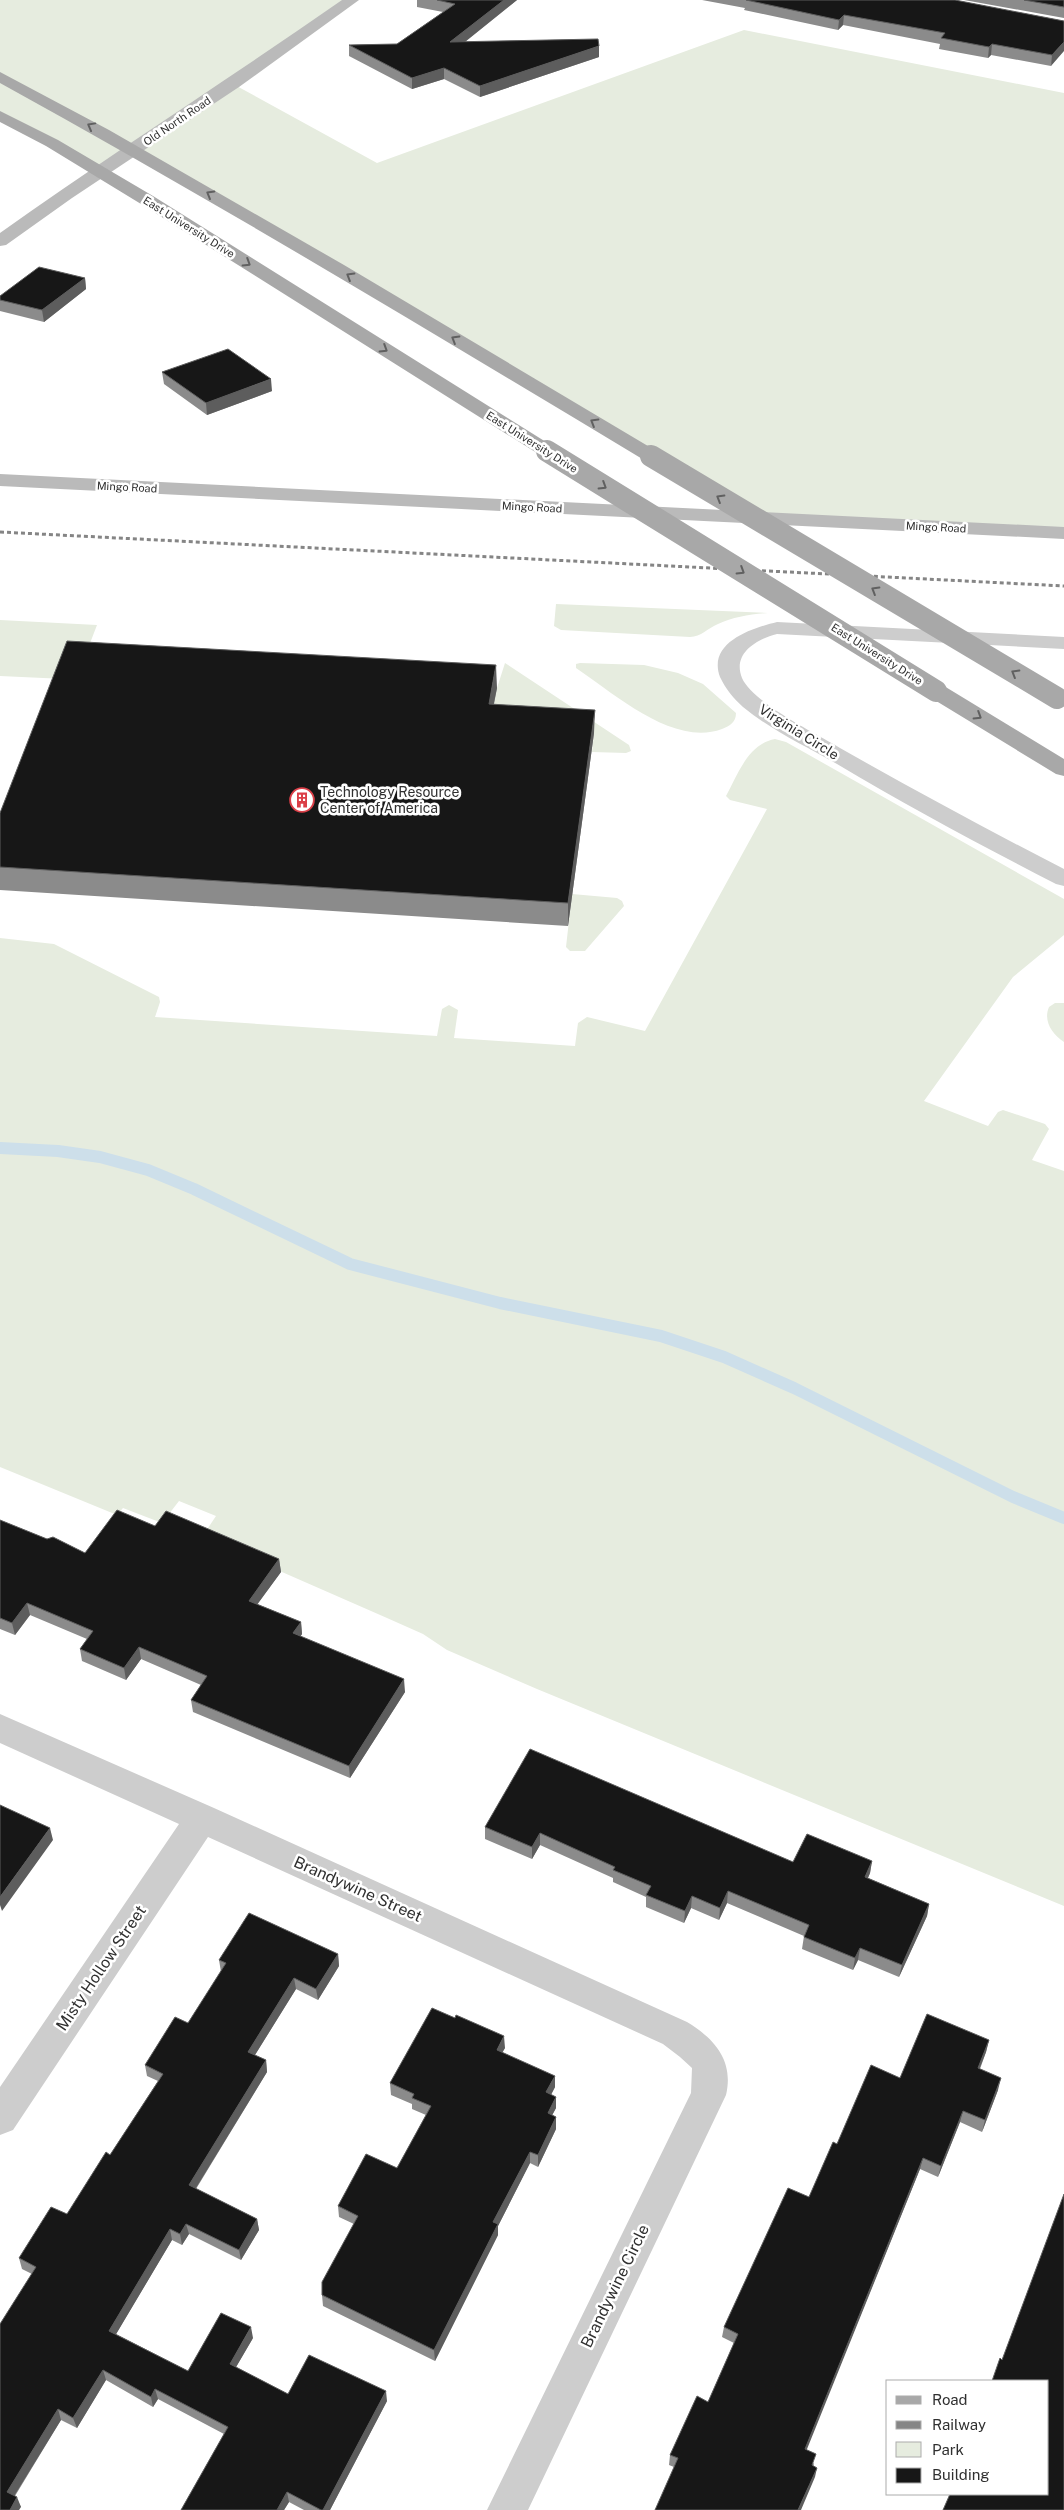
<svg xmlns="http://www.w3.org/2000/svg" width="1064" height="2510" font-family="'Public Sans',sans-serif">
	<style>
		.green { fill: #e6ecdf }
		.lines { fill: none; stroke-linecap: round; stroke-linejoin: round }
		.stream { stroke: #cddfea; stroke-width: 12 }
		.street { fill: #cdcdcd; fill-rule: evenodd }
		.secondary { fill: #bababa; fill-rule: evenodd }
		.primary { fill: #a8a8a8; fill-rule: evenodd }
		.rail { stroke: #858585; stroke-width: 3; stroke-dasharray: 4 3; stroke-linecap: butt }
		.primary-bridge { stroke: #a8a8a8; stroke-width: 22 }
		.wall { fill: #8b8b8b }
		.shaded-wall { fill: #5d5d5d }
		.building { fill: #171717; stroke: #5d5d5d }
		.oneway { stroke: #606060 }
		.labels { text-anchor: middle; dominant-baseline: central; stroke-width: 5; stroke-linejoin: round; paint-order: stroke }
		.far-street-label { font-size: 11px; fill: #303030; stroke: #fff }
		.street-label { font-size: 14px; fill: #303030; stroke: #fff }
		.poi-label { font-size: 14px; fill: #303030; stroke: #fff; text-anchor: start }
		.near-street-label { font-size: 16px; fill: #303030; stroke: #fff }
	</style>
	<rect width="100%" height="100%" fill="#fff"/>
	<path class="green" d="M 0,0 L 352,0 L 233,84 L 377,163 L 744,30 L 1064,93 L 1064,533 L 752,518 L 134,150 L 101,172 L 0,116 Z
		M 556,604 L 768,613 C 751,614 733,617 718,624 C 708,628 701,637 690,637 L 561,630 L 554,626 Z
		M 0,620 L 97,625 L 82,664 L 65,679 L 0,676 Z
		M 505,663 L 629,745 L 631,751 L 626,753 L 592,752 L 594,733 L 489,727 L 497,688 Z
		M 580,663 L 644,665 L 678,673 L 703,684 L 736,713 C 736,722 730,726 722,729 C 673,747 615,694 576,668 L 576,664 Z
		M 775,739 L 786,742 L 1064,899 L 1064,935 L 1013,977 L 924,1101 L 988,1126 L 998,1112 L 1003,1110 L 1045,1124 L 1049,1129 L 1032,1160 L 1064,1171 L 1064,1906 L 537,1689 L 447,1650 L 423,1634 L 387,1618 L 202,1537 L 216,1516 L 179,1501 L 162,1523 L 123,1508 L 117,1515 L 0,1467 L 0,938 L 54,944 L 159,997 L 160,1002 L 155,1017 L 437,1036 L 442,1009 L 449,1005 L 458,1010 L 454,1038 L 575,1046 L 578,1023 L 587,1017 L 645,1031 L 767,809 L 730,800 L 726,796 C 738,774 748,744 775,739 Z
		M 572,894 L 617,898 L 622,901 L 624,906 L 585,951 L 570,951 L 566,947 Z
		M 1055,1003 L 1064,1003 L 1064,1042 C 1052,1034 1043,1021 1049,1007 Z"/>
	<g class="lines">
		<path class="stream" d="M 0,1148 L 58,1151 L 100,1157 L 148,1170 L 194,1189 L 350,1264 L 500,1303 L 661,1336 L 724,1357 L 794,1388 L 1013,1497 L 1064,1518"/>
		<path class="street" d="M 777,622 L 1064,637 L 1064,649 L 777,634 C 757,639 732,653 742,678 C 753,703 815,733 840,748 C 914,790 988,830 1064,869 L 1064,886 L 1056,884 C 982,846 909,807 837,764 C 805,746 771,730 743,707 C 734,699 725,688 720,677 C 707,642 753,628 777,622 Z
			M 0,1714 L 214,1808 L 687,2022 C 715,2039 734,2061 726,2095 L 528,2510 L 487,2510 L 691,2093 L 692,2068 L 680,2057 L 663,2044 L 208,1837 L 13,2130 L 0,2135 L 0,2087 L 179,1824 L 0,1743 Z"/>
		<path class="secondary" d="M 342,0 L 359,0 L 239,87 L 72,198 L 6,245 L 0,246 L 0,233 C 112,153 229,79 342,0 Z
			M 0,474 L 1064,527 L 1064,539 L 0,486 Z"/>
		<path class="primary" d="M 0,72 L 109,130 L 344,265 L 658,452 L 661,456 L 658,460 L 644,460 C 431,332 218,203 0,83 Z
			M 0,111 L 58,140 L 153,196 L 554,447 L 557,451 L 554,455 L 540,455 L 141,204 L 46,146 L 0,122 Z
			M 936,684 L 944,686 L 1064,759 L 1064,776 L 1056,774 L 928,696 L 925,691 L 928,686 Z"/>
		<path class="rail" d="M 0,532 L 1064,586"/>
		<path class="primary-bridge" d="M 547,451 L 936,691
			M 651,456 L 1057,698"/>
	</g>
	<path class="wall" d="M 417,0 L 517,0 L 465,42 L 599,46 L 599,57 L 480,97 L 444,79 L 412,89 L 349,56 L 349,45 L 397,44 L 443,12 L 417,7 Z
		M 702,0 L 955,0 L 1064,21 L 1051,66 L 991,55 L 988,58 L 939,49 L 940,44 L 843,25 L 838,30 L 744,10 L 745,8 Z
		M 964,0 L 1064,0 L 1064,18 Z
		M 85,278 L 86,289 L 44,322 L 0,311 L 0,296 Z
		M 162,372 L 272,391 L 207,415 L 164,384 Z
		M 497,688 L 494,704 L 594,733 L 568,926 L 0,890 L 0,813 Z
		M 0,1520 L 47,1539 L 85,1553 L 155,1526 L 279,1559 L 281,1572 L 257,1604 L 301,1622 L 302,1634 L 300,1637 L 405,1692 L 350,1778 L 193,1712 L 191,1700 L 201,1685 L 141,1659 L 126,1680 L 82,1661 L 80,1649 L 87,1639 L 30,1615 L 15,1635 L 0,1629 Z
		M 485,1827 L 793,1862 L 872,1861 L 870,1873 L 868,1878 L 929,1904 L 927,1916 L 899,1977 L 858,1960 L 853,1970 L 802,1949 L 804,1936 L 727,1903 L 719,1920 L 691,1908 L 684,1923 L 646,1907 L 646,1897 L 613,1882 L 613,1878 L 540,1845 L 532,1859 L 485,1839 Z
		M 338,1954 L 339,1966 L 318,2000 L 296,1989 L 255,2055 L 266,2060 L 267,2072 L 196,2189 L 257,2219 L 259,2230 L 241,2260 L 189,2234 L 182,2245 L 172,2240 L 116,2334 L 188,2371 L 253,2338 L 236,2367 L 288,2394 L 387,2401 L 330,2510 L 304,2510 L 289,2502 L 284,2510 L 181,2510 L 224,2434 L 158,2399 L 153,2407 L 106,2380 L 77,2428 L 61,2420 L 15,2496 L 21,2507 L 0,2510 L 32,2274 L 22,2269 L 19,2258 L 67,2214 L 110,2155 L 158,2081 L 147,2076 L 145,2065 L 188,2023 L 221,1972 L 219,1960 Z
		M 989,2040 L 986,2052 L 980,2069 L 998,2090 L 982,2132 L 960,2122 L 938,2177 L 920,2169 L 806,2449 L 814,2464 L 813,2466 L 815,2477 L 674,2467 L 669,2465 L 670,2455 L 708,2402 L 734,2343 L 722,2337 L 724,2327 L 809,2197 L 837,2144 L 900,2078 Z
		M 505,2048 L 502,2052 L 555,2087 L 551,2095 L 556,2108 L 552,2115 L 556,2117 L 556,2129 L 538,2167 L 530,2163 L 498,2226 L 498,2235 L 435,2361 L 323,2306 L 322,2295 L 354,2224 L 339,2217 L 338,2206 L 397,2168 L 426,2115 L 412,2109 L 412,2104 L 391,2095 L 390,2083 Z"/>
	<path class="shaded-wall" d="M 504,0 L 517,0 L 451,53 L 450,42 Z
		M 844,15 L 843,25 L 838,30 L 839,20 Z
		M 1064,42 L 1064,51 L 1051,66 L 1052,55 Z
		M 992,44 L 991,55 L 988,58 L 989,47 Z
		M 599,46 L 599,57 L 480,97 L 480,86 Z
		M 444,68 L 444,79 L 412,89 L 412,78 Z
		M 85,278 L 86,289 L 44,322 L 42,310 Z
		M 271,379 L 272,391 L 207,415 L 206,403 Z
		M 496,665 L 497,688 L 489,727 L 489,704 Z
		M 595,710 L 594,733 L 568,926 L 568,903 Z
		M 279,1559 L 281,1572 L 251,1613 L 249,1601 Z
		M 27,1603 L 30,1615 L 15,1635 L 12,1623 Z
		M 301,1622 L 302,1634 L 294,1646 L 293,1633 Z
		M 139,1647 L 141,1659 L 126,1680 L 124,1668 Z
		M 404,1679 L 405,1692 L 350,1778 L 349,1766 Z
		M 50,1828 L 53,1840 L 2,1911 L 0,1905 L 0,1897 Z
		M 540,1833 L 540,1845 L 532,1859 L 532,1847 Z
		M 872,1861 L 870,1873 L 863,1889 L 865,1877 Z
		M 728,1891 L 727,1903 L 719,1920 L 720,1908 Z
		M 692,1896 L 691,1908 L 684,1923 L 685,1911 Z
		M 929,1904 L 927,1916 L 899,1977 L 902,1965 Z
		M 860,1948 L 858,1960 L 853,1970 L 855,1958 Z
		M 338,1954 L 339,1966 L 318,2000 L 316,1989 Z
		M 294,1978 L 296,1989 L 250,2063 L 248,2052 Z
		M 504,2036 L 505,2048 L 497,2062 L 497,2050 Z
		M 989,2040 L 986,2052 L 975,2080 L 978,2068 Z
		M 266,2060 L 267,2072 L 191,2196 L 189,2185 Z
		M 555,2076 L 555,2087 L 546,2104 L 546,2092 Z
		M 1001,2078 L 998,2090 L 982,2132 L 985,2120 Z
		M 556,2097 L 556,2108 L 547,2125 L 548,2113 Z
		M 963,2111 L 960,2122 L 938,2177 L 941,2166 Z
		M 556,2117 L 556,2129 L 538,2167 L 538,2155 Z
		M 530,2152 L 530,2163 L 498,2226 L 498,2235 L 435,2361 L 434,2350 L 493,2222 Z
		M 923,2158 L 920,2169 L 803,2459 L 805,2449 Z
		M 257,2219 L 259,2230 L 241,2260 L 239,2250 Z
		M 186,2224 L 189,2234 L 182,2245 L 180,2234 Z
		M 170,2229 L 172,2240 L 112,2341 L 109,2331 Z
		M 251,2327 L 253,2338 L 232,2374 L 230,2364 Z
		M 103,2370 L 106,2380 L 77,2428 L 73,2418 Z
		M 155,2389 L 158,2399 L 153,2407 L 151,2397 Z
		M 386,2391 L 387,2401 L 330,2510 L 323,2510 Z
		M 58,2409 L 61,2420 L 11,2501 L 7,2492 Z
		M 817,2468 L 815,2477 L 801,2510 L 798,2510 Z
		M 287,2492 L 289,2502 L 284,2510 L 277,2510 Z
		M 17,2497 L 21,2507 L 19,2510 L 10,2510 Z"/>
	<path class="building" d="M 437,0 L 504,0 L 450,42 L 598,39 L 599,46 L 480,86 L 444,68 L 412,78 L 349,45 L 397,44 L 455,4 Z
		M 746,0 L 955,0 L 1064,21 L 1064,42 L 1052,55 L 992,44 L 989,47 L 941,38 L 945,33 L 844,15 L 839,20 Z
		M 1024,0 L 1064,0 L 1064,7 Z
		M 39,267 L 85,278 L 42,310 L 0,300 L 0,296 Z
		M 228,349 L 271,379 L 206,403 L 162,372 Z
		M 67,641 L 496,665 L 489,704 L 595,710 L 568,903 L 0,867 L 0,813 Z
		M 117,1510 L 155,1526 L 166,1511 L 279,1559 L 249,1601 L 301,1622 L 293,1633 L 404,1679 L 349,1766 L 191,1700 L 207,1676 L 139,1647 L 124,1668 L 80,1649 L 93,1631 L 27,1603 L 12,1623 L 0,1618 L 0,1520 L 47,1539 L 53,1537 L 85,1553 Z
		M 530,1749 L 793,1862 L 807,1834 L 872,1861 L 865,1877 L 929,1904 L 902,1965 L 860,1948 L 855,1958 L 804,1937 L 809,1925 L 728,1891 L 720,1908 L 692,1896 L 685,1911 L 646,1895 L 651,1886 L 613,1870 L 615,1867 L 540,1833 L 532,1847 L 485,1827 Z
		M 0,1805 L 50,1828 L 0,1897 Z
		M 249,1913 L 338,1954 L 316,1989 L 294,1978 L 248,2052 L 266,2060 L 189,2185 L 257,2219 L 239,2250 L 186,2224 L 180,2234 L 170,2229 L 109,2331 L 188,2371 L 221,2313 L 251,2327 L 230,2364 L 288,2394 L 309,2355 L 386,2391 L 323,2510 L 321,2510 L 287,2492 L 277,2510 L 181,2510 L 228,2427 L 155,2389 L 151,2397 L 103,2370 L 73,2418 L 58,2409 L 7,2492 L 17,2497 L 10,2510 L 0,2510 L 0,2324 L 36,2267 L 19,2258 L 51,2207 L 67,2214 L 106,2152 L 110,2155 L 163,2074 L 145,2065 L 175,2017 L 188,2023 L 226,1963 L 219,1960 Z
		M 432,2008 L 455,2018 L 456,2015 L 504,2036 L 497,2050 L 555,2076 L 546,2092 L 556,2097 L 548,2113 L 556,2117 L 538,2155 L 530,2152 L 493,2222 L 498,2224 L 434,2350 L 322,2295 L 322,2282 L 358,2216 L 338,2206 L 366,2154 L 397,2168 L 431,2106 L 412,2098 L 414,2094 L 390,2083 Z
		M 927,2014 L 989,2040 L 978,2068 L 1001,2078 L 985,2120 L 963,2111 L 941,2166 L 923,2158 L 805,2449 L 816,2454 L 812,2465 L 817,2468 L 798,2510 L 655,2510 L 678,2458 L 670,2455 L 697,2396 L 708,2402 L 738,2334 L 724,2327 L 788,2188 L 809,2197 L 833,2142 L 837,2144 L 871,2065 L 900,2078 Z
		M 1064,2194 L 1064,2510 L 943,2510 L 950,2494 L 1048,2494 L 1048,2381 L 992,2381 L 1000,2358 L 1002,2360 Z"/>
	<defs><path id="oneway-chevron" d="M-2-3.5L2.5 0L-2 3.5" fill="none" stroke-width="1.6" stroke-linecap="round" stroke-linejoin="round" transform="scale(1.25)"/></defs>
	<g class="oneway">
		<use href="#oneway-chevron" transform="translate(91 126) rotate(-151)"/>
		<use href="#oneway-chevron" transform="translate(210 194) rotate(-150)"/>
		<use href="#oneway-chevron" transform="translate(247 263) rotate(32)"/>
		<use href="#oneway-chevron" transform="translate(350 276) rotate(-149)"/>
		<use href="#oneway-chevron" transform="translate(455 339) rotate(-149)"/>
		<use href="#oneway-chevron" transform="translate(384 349) rotate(32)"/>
		<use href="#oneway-chevron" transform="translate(594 422) rotate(-149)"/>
		<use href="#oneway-chevron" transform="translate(603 486) rotate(32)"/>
		<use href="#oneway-chevron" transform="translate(720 498) rotate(-149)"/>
		<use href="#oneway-chevron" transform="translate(741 571) rotate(32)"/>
		<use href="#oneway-chevron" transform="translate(875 590) rotate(-149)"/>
		<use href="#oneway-chevron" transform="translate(1015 673) rotate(-149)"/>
		<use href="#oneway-chevron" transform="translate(978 716) rotate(32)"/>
	</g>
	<defs>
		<g id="building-ring" transform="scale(1.25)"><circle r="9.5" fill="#fff" stroke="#db3f48" stroke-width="1.5"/><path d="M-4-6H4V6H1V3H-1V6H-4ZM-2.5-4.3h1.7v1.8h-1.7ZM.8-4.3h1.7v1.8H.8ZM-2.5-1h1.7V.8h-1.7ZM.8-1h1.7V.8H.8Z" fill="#db3f48"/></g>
	</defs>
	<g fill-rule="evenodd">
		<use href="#building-ring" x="302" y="800"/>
	</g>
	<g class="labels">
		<g class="far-street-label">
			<text transform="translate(177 121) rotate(-34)">Old North Road</text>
			<text transform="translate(189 227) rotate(32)">East University Drive</text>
			<text transform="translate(532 442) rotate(32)">East University Drive</text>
			<text transform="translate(127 487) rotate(3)">Mingo Road</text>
			<text transform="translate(532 507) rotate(3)">Mingo Road</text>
			<text transform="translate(936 527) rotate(3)">Mingo Road</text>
			<text transform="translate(877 654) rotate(32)">East University Drive</text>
		</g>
		<g class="street-label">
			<text transform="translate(799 732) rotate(32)">Virginia Circle</text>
		</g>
		<g class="poi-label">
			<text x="320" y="792">Technology Resource<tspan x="320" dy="16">Center of America</tspan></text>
		</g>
		<g class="near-street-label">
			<text transform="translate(358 1889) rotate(24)">Brandywine Street</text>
			<text transform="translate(101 1968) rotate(-56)">Misty Hollow Street</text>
			<text transform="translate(615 2286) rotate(-64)">Brandywine Circle</text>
		</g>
	</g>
	<rect x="886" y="2380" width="162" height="115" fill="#ffffff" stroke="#acacac"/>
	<rect x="896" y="2396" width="25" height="8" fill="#a8a8a8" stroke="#acacac"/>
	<text x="932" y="2405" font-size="15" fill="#303030">Road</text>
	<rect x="896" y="2421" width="25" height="8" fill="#858585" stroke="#acacac"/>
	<text x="932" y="2430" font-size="15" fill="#303030">Railway</text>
	<rect x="896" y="2442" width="25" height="15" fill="#e6ecdf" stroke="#acacac"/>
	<text x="932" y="2455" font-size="15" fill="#303030">Park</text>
	<rect x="896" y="2468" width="25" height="15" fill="#171717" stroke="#acacac"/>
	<text x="932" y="2480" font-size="15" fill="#303030">Building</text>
</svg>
